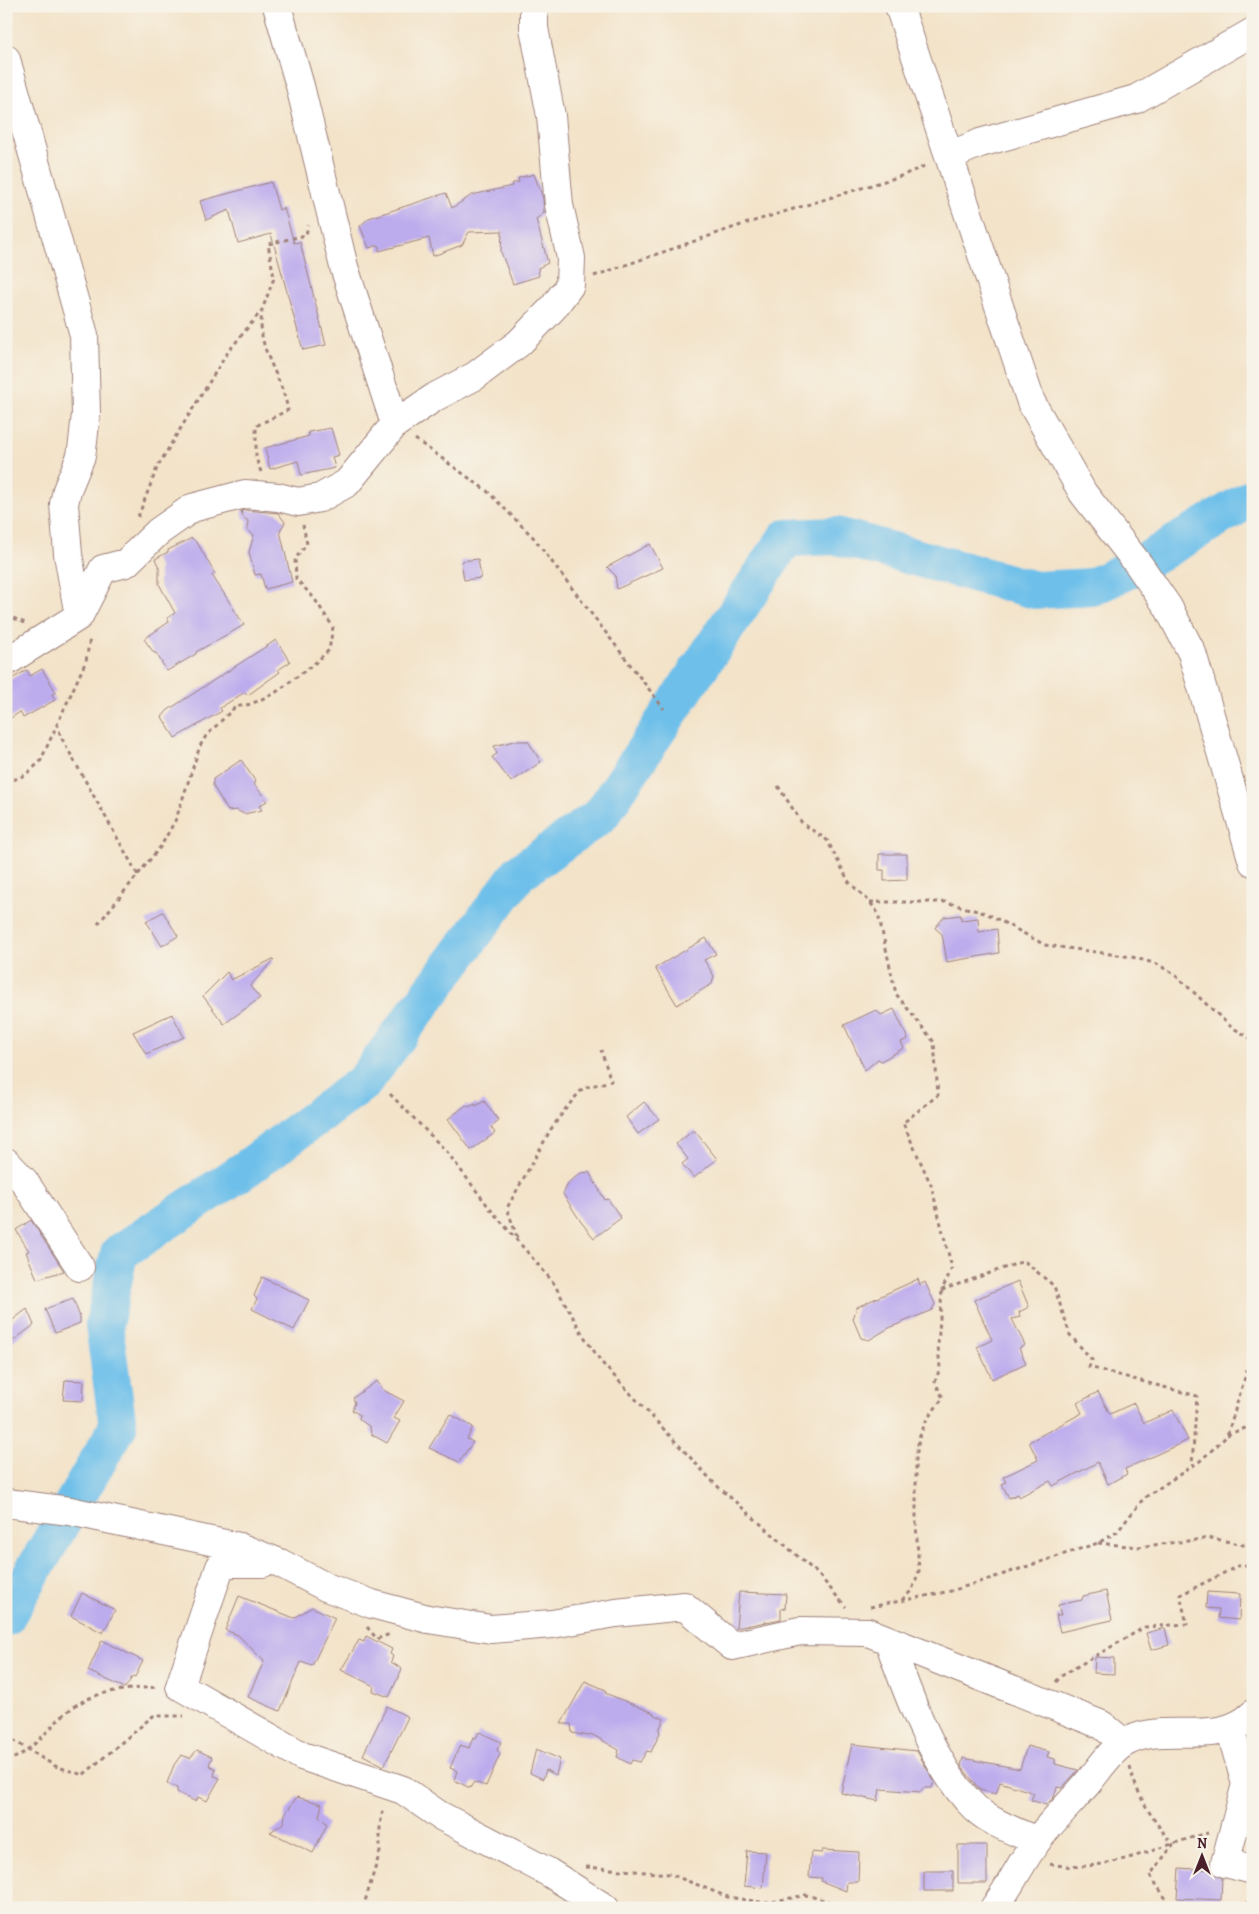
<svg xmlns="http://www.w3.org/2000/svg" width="1259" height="1914" font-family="Alegreya,serif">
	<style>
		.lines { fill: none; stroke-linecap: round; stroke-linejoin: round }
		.river { stroke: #6ec0ea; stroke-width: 38 }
		.building { fill: #bdaced }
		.minor-casing { stroke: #9e817a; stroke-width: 30 }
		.path { stroke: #9e817a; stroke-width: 3; stroke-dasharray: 4 4; stroke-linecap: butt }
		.minor { stroke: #fff; stroke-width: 28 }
	</style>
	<rect width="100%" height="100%" fill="#f7f3e8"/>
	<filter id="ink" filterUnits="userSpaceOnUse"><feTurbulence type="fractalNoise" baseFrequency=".02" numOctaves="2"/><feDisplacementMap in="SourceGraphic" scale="10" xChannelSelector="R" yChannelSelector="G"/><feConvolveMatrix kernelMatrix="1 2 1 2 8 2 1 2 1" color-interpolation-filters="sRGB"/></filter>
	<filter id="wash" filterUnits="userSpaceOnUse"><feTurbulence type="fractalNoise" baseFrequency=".0096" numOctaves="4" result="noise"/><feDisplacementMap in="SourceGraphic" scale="20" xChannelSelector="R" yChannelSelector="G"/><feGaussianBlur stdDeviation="1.12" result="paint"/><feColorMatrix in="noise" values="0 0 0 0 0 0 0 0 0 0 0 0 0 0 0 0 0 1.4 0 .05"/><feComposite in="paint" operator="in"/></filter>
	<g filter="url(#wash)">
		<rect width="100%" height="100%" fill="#f3e3c9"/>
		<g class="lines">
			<path class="river" d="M 6,1617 L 118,1427 L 104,1325 L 119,1253 L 247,1168 L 364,1082 L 519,873 L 601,815 L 786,538 L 837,536 L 1035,590 L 1092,587 L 1139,565 L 1253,497"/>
		</g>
		<g id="blocks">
			<path class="building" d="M 534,174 L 543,198 L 544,213 L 536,219 L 548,263 L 538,268 L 539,276 L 513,284 L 501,252 L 502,231 L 469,232 L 462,245 L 433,256 L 429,238 L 379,251 L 379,245 L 369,248 L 360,226 L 369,218 L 446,193 L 452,208 L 472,195 L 512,186 L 513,183 L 519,182 L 518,178 Z
				M 271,182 L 279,210 L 284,208 L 294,243 L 300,242 L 326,345 L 303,350 L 271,234 L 238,243 L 229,210 L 206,220 L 200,201 Z
				M 331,428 L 339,455 L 332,457 L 335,468 L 301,475 L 298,461 L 270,469 L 265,448 L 309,436 L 308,432 Z
				M 246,510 L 278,513 L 285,522 L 280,531 L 292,582 L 265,589 L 261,574 L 255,575 L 249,552 L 254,535 L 247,530 L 248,521 L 243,517 L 241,511 Z
				M 192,538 L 198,544 L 215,574 L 212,575 L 244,625 L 196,652 L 196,654 L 167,671 L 156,653 L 154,653 L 144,639 L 169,622 L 167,618 L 175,613 L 159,584 L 159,567 L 155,559 L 168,552 L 168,550 Z
				M 650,544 L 663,568 L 617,589 L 615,575 L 607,567 Z
				M 478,559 L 481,578 L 464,580 L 461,561 Z
				M 276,640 L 290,662 L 278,670 L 280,672 L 248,695 L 245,692 L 220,708 L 222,711 L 175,738 L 162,717 L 168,710 Z
				M 42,669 L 56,692 L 52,694 L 55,700 L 23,718 L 20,712 L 6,721 L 6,682 L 27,670 L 30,676 Z
				M 514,741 L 528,741 L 541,762 L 511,782 L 492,757 L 497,754 L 494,746 Z
				M 241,760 L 256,782 L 254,784 L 267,801 L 259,806 L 262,810 L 244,814 L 236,810 L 228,811 L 213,786 L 213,779 Z
				M 879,854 L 907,854 L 907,880 L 884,881 L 884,870 L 879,870 Z
				M 163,912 L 178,936 L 162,946 L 146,921 Z
				M 961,915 L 961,920 L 978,918 L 979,932 L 997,929 L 999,953 L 947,962 L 942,934 L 935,928 L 944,917 Z
				M 706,938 L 716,954 L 704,960 L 714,976 L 712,984 L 677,1005 L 655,968 Z
				M 273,959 L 274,960 L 250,986 L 260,998 L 224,1024 L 203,996 L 227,972 L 231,980 Z
				M 894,1009 L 908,1039 L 901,1042 L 904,1048 L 881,1061 L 878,1059 L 865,1070 L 844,1025 L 876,1010 L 881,1015 Z
				M 172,1014 L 184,1037 L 146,1054 L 133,1032 Z
				M 484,1101 L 499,1121 L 491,1127 L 495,1133 L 471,1150 L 448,1119 L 466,1105 L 469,1107 L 475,1104 L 476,1106 Z
				M 644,1102 L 659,1119 L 638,1134 L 626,1117 Z
				M 694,1130 L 717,1159 L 694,1178 L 682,1164 L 688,1159 L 676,1144 Z
				M 589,1172 L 605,1200 L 608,1199 L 621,1218 L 594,1238 L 581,1222 L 563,1194 L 569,1182 L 581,1173 Z
				M 31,1220 L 64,1271 L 37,1279 L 26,1252 L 29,1251 L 16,1230 Z
				M 262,1277 L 309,1300 L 294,1330 L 252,1309 L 257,1299 L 254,1296 Z
				M 918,1279 L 920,1285 L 925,1282 L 935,1304 L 932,1310 L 889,1328 L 869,1340 L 861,1338 L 853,1319 L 857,1307 Z
				M 1018,1281 L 1029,1307 L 1019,1312 L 1020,1317 L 1012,1319 L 1025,1345 L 1019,1348 L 1026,1363 L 992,1379 L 977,1347 L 992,1340 L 974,1300 Z
				M 73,1299 L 80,1317 L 80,1323 L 55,1333 L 45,1309 Z
				M 27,1309 L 34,1325 L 6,1346 L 6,1325 Z
				M 65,1380 L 84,1381 L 83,1401 L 63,1400 Z
				M 377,1381 L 383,1390 L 404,1401 L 394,1418 L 400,1421 L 387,1443 L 371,1434 L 370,1427 L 359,1419 L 360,1415 L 352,1410 L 355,1403 L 353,1398 Z
				M 1098,1392 L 1110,1414 L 1134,1403 L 1144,1423 L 1173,1410 L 1188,1440 L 1125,1469 L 1127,1474 L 1108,1484 L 1098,1462 L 1053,1486 L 1050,1481 L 1019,1497 L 1018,1494 L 1009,1498 L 1002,1484 L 1006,1482 L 1003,1477 L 1038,1460 L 1029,1442 L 1082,1413 L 1077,1403 Z
				M 450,1414 L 473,1427 L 467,1439 L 473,1442 L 459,1462 L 429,1448 Z
				M 1106,1591 L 1112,1620 L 1060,1632 L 1056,1615 L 1061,1615 L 1058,1605 L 1082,1600 L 1083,1596 Z
				M 739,1592 L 786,1594 L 785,1608 L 781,1609 L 781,1619 L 736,1628 Z
				M 1207,1592 L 1240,1594 L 1239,1620 L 1218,1618 L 1219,1609 L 1206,1608 Z
				M 82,1593 L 115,1610 L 103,1633 L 71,1616 Z
				M 239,1596 L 294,1618 L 312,1607 L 335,1618 L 312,1666 L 301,1662 L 280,1711 L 248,1697 L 264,1661 L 238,1635 L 225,1630 Z
				M 1165,1628 L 1169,1645 L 1151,1650 L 1146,1633 Z
				M 366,1636 L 392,1649 L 390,1654 L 393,1656 L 391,1662 L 402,1669 L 389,1697 L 373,1691 L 374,1686 L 341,1670 L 359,1640 L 364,1642 Z
				M 102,1640 L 143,1661 L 135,1677 L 133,1676 L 125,1688 L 88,1671 Z
				M 1095,1657 L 1114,1658 L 1114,1674 L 1094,1673 Z
				M 585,1681 L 606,1690 L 605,1693 L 654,1713 L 653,1714 L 664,1719 L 659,1730 L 660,1733 L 651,1752 L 647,1751 L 640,1762 L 632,1760 L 630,1764 L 617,1757 L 619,1750 L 593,1735 L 589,1736 L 572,1733 L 571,1724 L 561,1724 Z
				M 387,1706 L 408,1717 L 384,1766 L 363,1755 Z
				M 479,1732 L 501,1742 L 497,1750 L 500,1754 L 486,1786 L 474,1782 L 470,1788 L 454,1780 L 457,1771 L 450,1768 L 460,1745 L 469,1748 L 473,1737 L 476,1738 Z
				M 852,1744 L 917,1751 L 934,1781 L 932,1788 L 923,1788 L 921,1792 L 880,1789 L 878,1801 L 841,1793 Z
				M 1027,1746 L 1049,1752 L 1047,1757 L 1055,1759 L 1055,1764 L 1078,1770 L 1062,1788 L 1057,1787 L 1054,1797 L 1046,1805 L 1031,1800 L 1034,1793 L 1000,1782 L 996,1794 L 980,1790 L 961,1766 L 963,1758 L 1020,1769 Z
				M 536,1749 L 560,1759 L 556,1775 L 546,1770 L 543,1779 L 530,1773 Z
				M 197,1750 L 212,1757 L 209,1765 L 216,1769 L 214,1776 L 220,1778 L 207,1801 L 198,1797 L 196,1802 L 177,1792 L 177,1788 L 167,1783 L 174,1765 L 181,1755 L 190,1758 Z
				M 297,1797 L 322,1804 L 319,1816 L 327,1824 L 313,1853 L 270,1832 L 284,1823 L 285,1814 Z
				M 958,1845 L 987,1845 L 987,1883 L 958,1883 Z
				M 822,1850 L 859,1852 L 858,1882 L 847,1882 L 846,1891 L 821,1881 L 822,1878 L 809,1877 L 811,1852 L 822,1853 Z
				M 747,1851 L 766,1852 L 763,1888 L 744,1886 Z
				M 1179,1868 L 1212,1870 L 1222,1878 L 1221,1900 L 1177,1898 Z
				M 924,1871 L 953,1871 L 953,1891 L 924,1891 Z"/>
		</g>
	</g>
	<g filter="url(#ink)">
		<use href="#blocks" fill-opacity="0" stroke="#9e817a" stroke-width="1"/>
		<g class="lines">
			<g class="minor-casing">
				<path id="minor" d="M 277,6 L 300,86 L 344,267 L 395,424
					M 899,6 L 1031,402 L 1083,493 L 1139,565 L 1168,607 L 1192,653 L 1253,862
					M 6,59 L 84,335 L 86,414 L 83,442 L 81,456 L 67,490 L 64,504 L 68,554 L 79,616
					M 949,156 L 980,143 L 1136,99 L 1253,32
					M 6,662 L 79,616 L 103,569 L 126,563 L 158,532 L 192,508 L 245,494 L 278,497 L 298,502 L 320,498 L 347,483 L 395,424 L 435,397 L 475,376 L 519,343 L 553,308 L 570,285 L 571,258 L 559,205 L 551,116 L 534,28 L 534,6
					M 6,1162 L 24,1181 L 80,1267
					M 6,1503 L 70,1511 L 239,1547 L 280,1563 L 326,1587 L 372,1604 L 428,1619 L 491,1629 L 552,1624 L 616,1613 L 684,1606 L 732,1646 L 800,1631 L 868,1632 L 1102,1725 L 1124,1743
					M 263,1563 L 228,1563 L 220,1567 L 180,1686 L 302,1756 L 403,1790 L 439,1815 L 548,1872 L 605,1908
					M 889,1641 C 907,1693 935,1770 976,1809 C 993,1824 1017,1832 1037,1841
					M 1230,1729 L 1246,1784 L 1225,1863 L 1253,1870
					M 994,1908 C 1010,1887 1021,1862 1037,1841 C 1053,1819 1073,1801 1090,1780 C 1100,1768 1111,1750 1126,1742 C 1166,1720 1217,1749 1253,1714"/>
			</g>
			<path class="path" d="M 594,276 L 738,226 L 901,176 L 927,165
				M 415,439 L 487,491 L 533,537 L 664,709
				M 261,472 L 256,458 L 256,426 L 288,410 C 281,372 256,351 262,312
				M 138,517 L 157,468 L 174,439 L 228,352 L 262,310 L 274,278 L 268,244 L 306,235 L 308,225
				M 6,615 L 25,623
				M 57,723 L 61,737 L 139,877
				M 6,783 L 25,775 L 40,762 L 86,661 L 90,638
				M 778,786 L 802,823 L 827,840 L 849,882 L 870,902 L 878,913 L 896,994 L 934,1042 L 938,1095 L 903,1123 L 931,1185 L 952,1268 L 942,1290 L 1024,1261 L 1054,1286 L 1070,1335 L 1092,1360 L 1089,1367 L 1197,1396 L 1192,1465
				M 870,902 L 945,902 L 988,914 L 1045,945 L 1132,957 L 1157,964 L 1174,974 L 1230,1026 L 1253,1040
				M 98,924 L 161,846 L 176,819 L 200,746 L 206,736 L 235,707 L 251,704 L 275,693 L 314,664 L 329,650 L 333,627 L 314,598 L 296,579 L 295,559 L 307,544 L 303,525
				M 390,1094 L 447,1152 L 491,1210 L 553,1282 L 583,1335 L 602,1363 L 715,1484 L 818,1574 L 846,1607
				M 517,1237 L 507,1208 L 551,1129 L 567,1107 L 583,1088 L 611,1081 L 601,1050
				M 1227,1435 L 1253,1425
				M 1098,1543 L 1138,1547 L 1211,1538 L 1253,1547
				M 902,1600 L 912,1590 L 919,1571 L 916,1523 L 916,1459 L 919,1438 L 927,1419 L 943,1398 L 935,1382 L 940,1368 L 938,1346 L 942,1290
				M 870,1607 L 951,1591 L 992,1578 L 1098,1543 L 1117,1532 L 1144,1498 L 1200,1461 L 1227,1436 L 1253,1351
				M 367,1627 L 377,1639 L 390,1634
				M 1056,1682 L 1061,1676 L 1145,1627 L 1187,1624 L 1180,1595 L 1238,1566 L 1253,1564
				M 6,1736 L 55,1766 L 83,1775 L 153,1716 L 184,1716
				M 6,1761 C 34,1753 50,1724 72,1708 C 96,1690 128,1689 157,1687
				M 1130,1767 C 1137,1797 1154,1821 1173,1845 L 1150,1875 L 1172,1908
				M 1050,1864 C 1104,1875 1157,1846 1208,1833
				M 586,1867 L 670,1874 L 728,1897 L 766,1903 L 806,1895 L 852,1908
				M 363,1908 L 380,1852 L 380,1825 L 383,1809
				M 1239,1908 L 1253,1899"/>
			<use href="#minor" class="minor"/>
		</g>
	</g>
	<rect width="1259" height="1914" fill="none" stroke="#f7f3e8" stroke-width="25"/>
	<g transform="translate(1202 1856)" stroke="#f7f3e8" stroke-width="4" paint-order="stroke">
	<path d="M0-4L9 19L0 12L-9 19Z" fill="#4a1f2b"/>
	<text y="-8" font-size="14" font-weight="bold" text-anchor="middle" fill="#4a1f2b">N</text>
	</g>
</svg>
